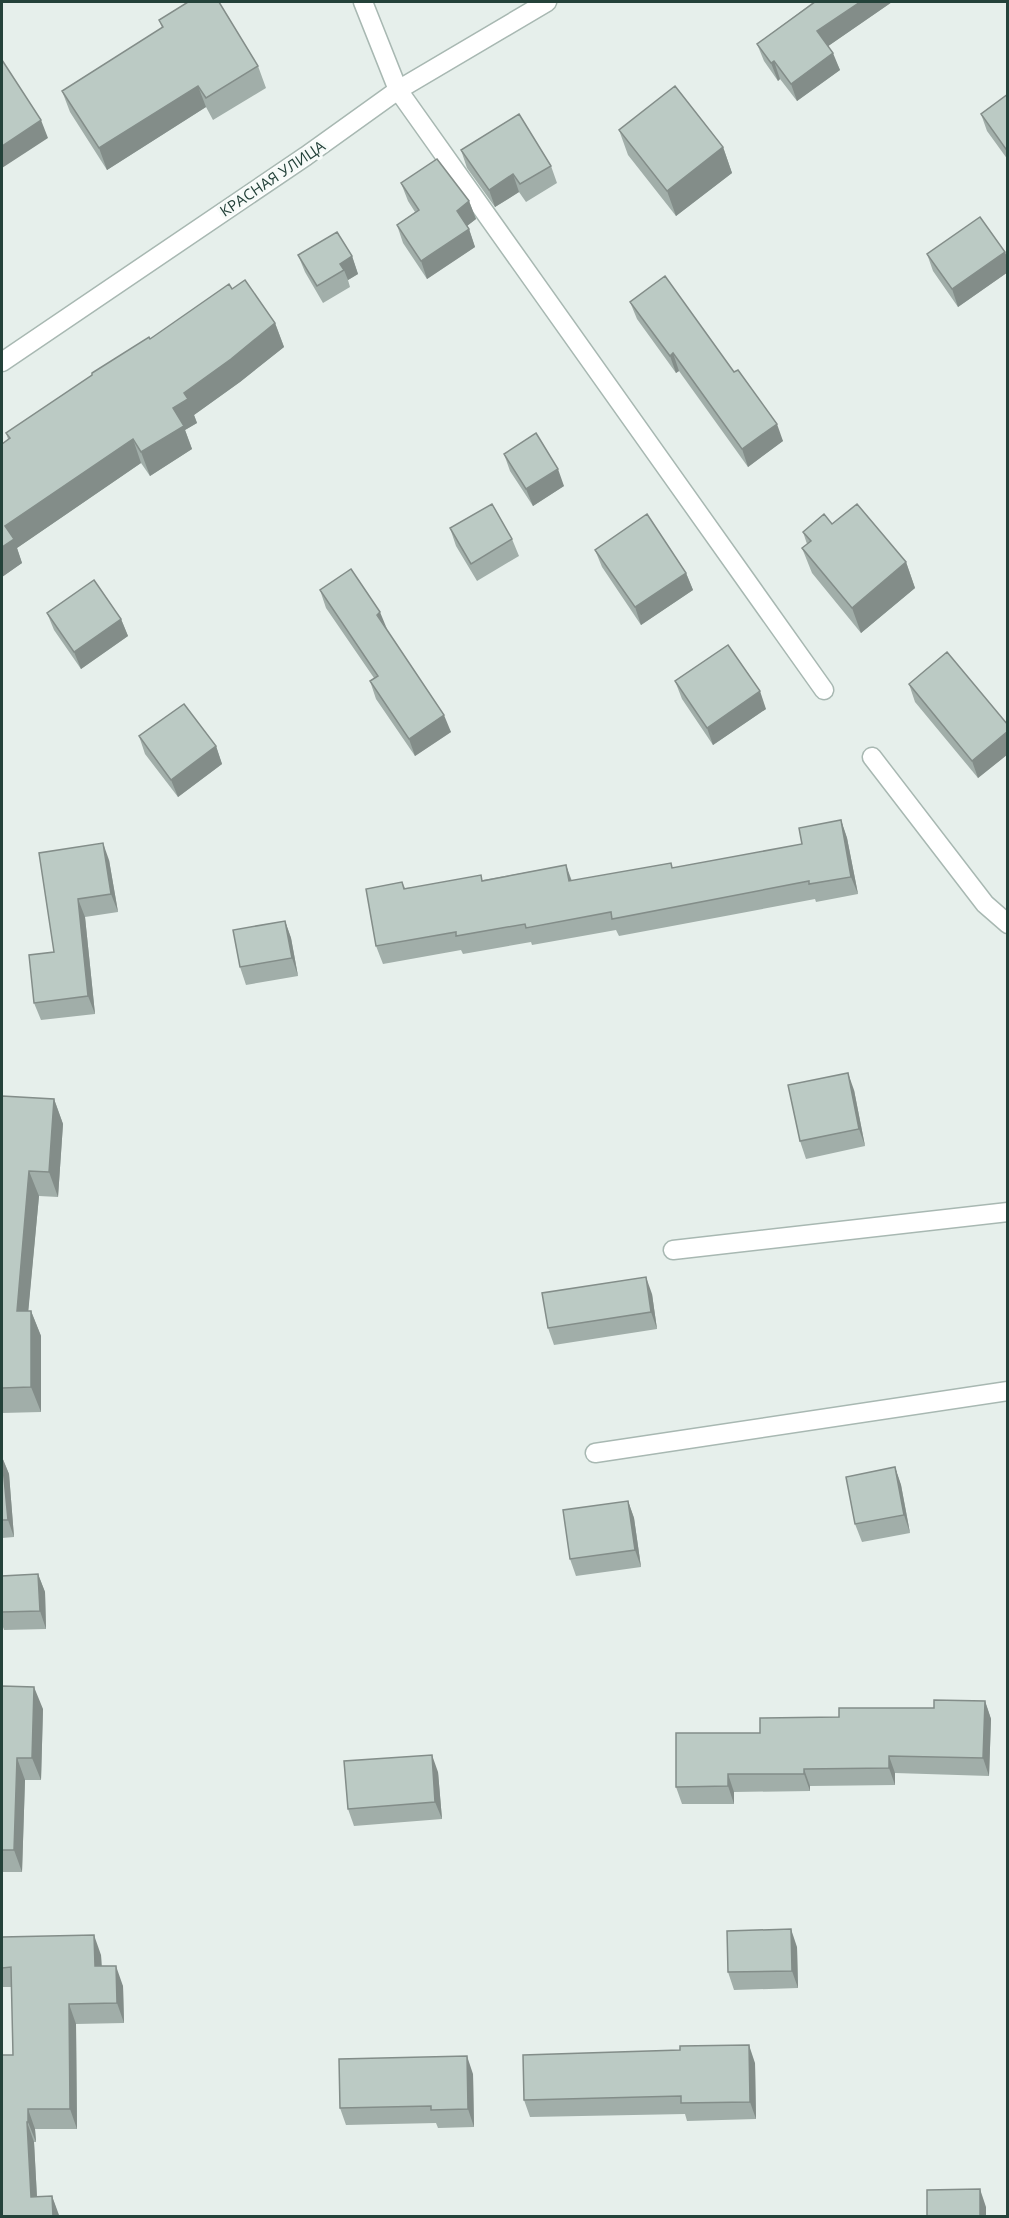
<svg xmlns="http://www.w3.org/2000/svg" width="1009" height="2218" font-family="'Open Sans',sans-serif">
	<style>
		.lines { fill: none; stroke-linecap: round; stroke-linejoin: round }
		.service-casing { stroke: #a8b8b2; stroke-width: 21 }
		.minor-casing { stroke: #a8b8b2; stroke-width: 21 }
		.service { stroke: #fff; stroke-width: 18 }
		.minor { stroke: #fff; stroke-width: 18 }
		.wall { fill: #a1aea9 }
		.shaded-wall { fill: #838d89 }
		.building { fill: #bbcac4; stroke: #838d89; stroke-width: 1.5 }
		.labels { text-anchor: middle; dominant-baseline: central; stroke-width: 6; stroke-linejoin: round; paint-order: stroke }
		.street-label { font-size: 15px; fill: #24423a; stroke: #f7fbf9 }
	</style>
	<rect width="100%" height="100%" fill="#e6efeb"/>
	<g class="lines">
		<g class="service-casing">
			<path id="service" d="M 398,90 L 824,690
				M 872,757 L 985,904 L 1008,924
				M 673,1250 L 1008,1212
				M 595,1453 L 1008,1391"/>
		</g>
		<g class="minor-casing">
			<path id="minor" d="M 363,2 L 398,90
				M 2,362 L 306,156 L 398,90 L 547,2"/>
		</g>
		<use href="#service" class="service"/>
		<use href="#minor" class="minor"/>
	</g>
	<path class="wall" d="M 811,2 L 892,2 L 828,46 L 840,70 L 797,101 L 780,79 L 778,81 L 764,61 L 757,44 L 812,3 Z
		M 159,20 L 258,66 L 266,88 L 213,120 L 206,107 L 107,170 L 70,112 L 62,91 L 162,28 Z
		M 1008,94 L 1008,160 L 987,131 L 981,114 Z
		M 619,130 L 723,147 L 732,173 L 676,216 L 628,155 Z
		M 461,150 L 551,166 L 557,183 L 526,202 L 519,192 L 495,207 L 467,168 Z
		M 401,183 L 469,201 L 476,219 L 467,226 L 469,229 L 475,247 L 427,279 L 403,243 L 397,225 L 415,212 L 408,201 Z
		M 1005,252 L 1008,260 L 1008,272 L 958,307 L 933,271 L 927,254 Z
		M 298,255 L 352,256 L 358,274 L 348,280 L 350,287 L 323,303 L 305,272 Z
		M 232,289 L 275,323 L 284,347 L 240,382 L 194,415 L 197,423 L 185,430 L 192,449 L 150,476 L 141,463 L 17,548 L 22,563 L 2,577 L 2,444 L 8,439 L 6,433 L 150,339 Z
		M 630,302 L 734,372 L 783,441 L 748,467 L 679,371 L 676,373 L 637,319 Z
		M 504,454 L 564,486 L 533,506 L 510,471 Z
		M 832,524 L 906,562 L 915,588 L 861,633 L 812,573 L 802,548 L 807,544 L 803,532 Z
		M 450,528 L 512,539 L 519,556 L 477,581 L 456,546 Z
		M 595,550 L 686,573 L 693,590 L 641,625 L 602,567 Z
		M 320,590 L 387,630 L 451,732 L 415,756 L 376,699 L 370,681 L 374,678 L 326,608 Z
		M 47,613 L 121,619 L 128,636 L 81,669 L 54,630 Z
		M 675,681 L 766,709 L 713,745 L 682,699 Z
		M 909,684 L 1008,725 L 1008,754 L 978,778 L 915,702 Z
		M 139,736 L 216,746 L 222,764 L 178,797 L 145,754 Z
		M 841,820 L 847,838 L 858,894 L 816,902 L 815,899 L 619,936 L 616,930 L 532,945 L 531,942 L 463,954 L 461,950 L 383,964 L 376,946 L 402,882 L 405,888 L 483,880 L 566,865 L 572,881 L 671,863 L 672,868 L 802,844 Z
		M 39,853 L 109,860 L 118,912 L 85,917 L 95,1014 L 41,1020 L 34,1003 L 54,952 Z
		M 285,921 L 291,938 L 298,976 L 246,985 L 240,967 Z
		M 854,1090 L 865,1146 L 806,1159 L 800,1141 Z
		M 2,1096 L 54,1099 L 63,1124 L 58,1197 L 39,1196 L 28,1311 L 31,1311 L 41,1336 L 41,1412 L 2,1413 Z
		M 652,1294 L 657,1329 L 554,1345 L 548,1328 Z
		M 2,1457 L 9,1474 L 14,1537 L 2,1538 Z
		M 895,1467 L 901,1485 L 910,1533 L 862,1542 L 855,1524 Z
		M 628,1501 L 634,1518 L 641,1567 L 576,1576 L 570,1559 Z
		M 38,1574 L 45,1592 L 46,1629 L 4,1630 L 2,1624 L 2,1576 Z
		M 2,1686 L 43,1709 L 41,1780 L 25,1780 L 22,1872 L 2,1872 Z
		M 985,1701 L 991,1719 L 989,1776 L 895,1773 L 895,1785 L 810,1786 L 810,1791 L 734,1792 L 734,1804 L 682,1804 L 676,1787 L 760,1733 L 839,1717 L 934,1708 Z
		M 438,1772 L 442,1819 L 354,1826 L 348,1809 Z
		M 2,1937 L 101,1955 L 102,1966 L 123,1986 L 124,2023 L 76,2024 L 77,2129 L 35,2129 L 36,2142 L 34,2142 L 37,2197 L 52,2196 L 59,2217 L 2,2217 L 13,2055 L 12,1987 L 2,1987 Z
		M 797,1947 L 798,1988 L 734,1990 L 728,1972 Z
		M 755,2063 L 756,2119 L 687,2121 L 685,2114 L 530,2117 L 524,2100 Z
		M 473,2074 L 474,2127 L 438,2128 L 436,2123 L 346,2125 L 340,2108 Z"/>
	<path class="shaded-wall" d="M 860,2 L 892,2 L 824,49 L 817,31 Z
		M 833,53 L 840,70 L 797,101 L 791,84 Z
		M 774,61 L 780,79 L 778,81 L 771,63 Z
		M 198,86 L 206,107 L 107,170 L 99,148 Z
		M 41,120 L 48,138 L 2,168 L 2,146 Z
		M 723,147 L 732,173 L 676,216 L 667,191 Z
		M 513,174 L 519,192 L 495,207 L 489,190 Z
		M 469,201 L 476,219 L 463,229 L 457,211 Z
		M 469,229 L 475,247 L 427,279 L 421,261 Z
		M 1005,252 L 1008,260 L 1008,272 L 958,307 L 952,289 Z
		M 352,256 L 358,274 L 348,280 L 344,270 L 340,264 Z
		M 275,323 L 284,347 L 240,382 L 194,415 L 197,423 L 185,430 L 192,449 L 150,476 L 141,452 L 184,393 Z
		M 673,353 L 679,371 L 676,373 L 670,356 Z
		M 777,424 L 783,441 L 748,467 L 742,449 Z
		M 133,439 L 141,463 L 17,548 L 22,563 L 2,577 L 2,547 L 5,526 Z
		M 558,469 L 564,486 L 533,506 L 526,489 Z
		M 906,562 L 915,588 L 861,633 L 852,608 Z
		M 686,573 L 693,590 L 641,625 L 635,607 Z
		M 380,612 L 387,629 L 377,615 Z
		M 121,619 L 128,636 L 81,669 L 74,652 Z
		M 760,691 L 766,709 L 713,745 L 707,728 Z
		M 444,715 L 451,732 L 415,756 L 409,739 Z
		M 1008,731 L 1008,754 L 978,778 L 972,761 Z
		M 216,746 L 222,764 L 178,797 L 171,780 Z
		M 841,820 L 847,838 L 858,894 L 851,877 Z
		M 103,843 L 109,860 L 118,912 L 111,894 Z
		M 566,865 L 572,883 L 569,881 Z
		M 78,899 L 85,917 L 95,1014 L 88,996 Z
		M 285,921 L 291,938 L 298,976 L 292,958 Z
		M 848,1073 L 854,1090 L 865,1146 L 859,1129 Z
		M 54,1099 L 63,1124 L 58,1197 L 49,1172 Z
		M 29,1171 L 39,1196 L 26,1336 L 17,1311 Z
		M 646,1277 L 652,1294 L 657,1329 L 651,1312 Z
		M 31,1311 L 41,1336 L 41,1412 L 31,1387 Z
		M 2,1457 L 9,1474 L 14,1537 L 8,1520 Z
		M 895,1467 L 901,1485 L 910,1533 L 904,1515 Z
		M 628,1501 L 634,1518 L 641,1567 L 635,1550 Z
		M 38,1574 L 45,1592 L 46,1629 L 40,1611 Z
		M 34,1687 L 43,1709 L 41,1780 L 32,1758 Z
		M 985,1701 L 991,1719 L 989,1776 L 983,1758 Z
		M 432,1755 L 438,1772 L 442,1819 L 435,1802 Z
		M 889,1756 L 895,1773 L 895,1785 L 889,1768 Z
		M 17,1758 L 25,1780 L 22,1872 L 14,1850 Z
		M 804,1769 L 810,1786 L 810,1791 L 804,1774 Z
		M 728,1774 L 734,1792 L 734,1804 L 728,1786 Z
		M 791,1929 L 797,1947 L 798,1988 L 792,1971 Z
		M 94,1935 L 101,1955 L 102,1986 L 95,1966 Z
		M 116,1966 L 123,1986 L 124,2023 L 117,2003 Z
		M 69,2004 L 76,2024 L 77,2129 L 70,2109 Z
		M 749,2045 L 755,2063 L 756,2119 L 750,2102 Z
		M 467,2056 L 473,2074 L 474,2127 L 468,2109 Z
		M 28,2109 L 35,2129 L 36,2142 L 28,2122 Z
		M 27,2122 L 34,2142 L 38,2217 L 31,2197 Z
		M 980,2189 L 986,2207 L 986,2217 L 980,2217 Z
		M 52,2196 L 59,2215 L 59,2217 L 53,2217 Z"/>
	<path class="building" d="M 188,2 L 219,2 L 258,66 L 206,98 L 198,86 L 99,148 L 62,91 L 163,27 L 159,20 Z
		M 815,2 L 860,2 L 817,31 L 833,53 L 791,84 L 774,61 L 771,63 L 757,44 Z
		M 2,60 L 41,120 L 2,146 Z
		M 675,86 L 723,147 L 667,191 L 619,130 Z
		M 1008,94 L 1008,152 L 981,114 Z
		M 519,114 L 551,166 L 520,184 L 513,174 L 489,190 L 461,150 Z
		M 437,159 L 469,201 L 457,211 L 469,229 L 421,261 L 397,225 L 419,210 L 401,183 Z
		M 980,217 L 1005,252 L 952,289 L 927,254 Z
		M 337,232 L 352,256 L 340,264 L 344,270 L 317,286 L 298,255 Z
		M 665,276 L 734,372 L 738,370 L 777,424 L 742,449 L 673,353 L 670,356 L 630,302 Z
		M 245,280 L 275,323 L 231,359 L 184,393 L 188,399 L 173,408 L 184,426 L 141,452 L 133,439 L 5,526 L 14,539 L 2,547 L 2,444 L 10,438 L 6,433 L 92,375 L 92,373 L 149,337 L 150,339 L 229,284 L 232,289 Z
		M 536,433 L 558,469 L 526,489 L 504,454 Z
		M 492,504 L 512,539 L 471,564 L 450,528 Z
		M 857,504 L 906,562 L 852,608 L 802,548 L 811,541 L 803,532 L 824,514 L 832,524 Z
		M 647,514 L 686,573 L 635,607 L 595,550 Z
		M 351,569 L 380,612 L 377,615 L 444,715 L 409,739 L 370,681 L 378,676 L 320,590 Z
		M 94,580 L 121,619 L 74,652 L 47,613 Z
		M 728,645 L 760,691 L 707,728 L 675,681 Z
		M 947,652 L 1008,725 L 1008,731 L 972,761 L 909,684 Z
		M 184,704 L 216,746 L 171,780 L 139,736 Z
		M 841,820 L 851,877 L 809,884 L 809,881 L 612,919 L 611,912 L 526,928 L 525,924 L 456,936 L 456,932 L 376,946 L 366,889 L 402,882 L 404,889 L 481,875 L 482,881 L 566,865 L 569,881 L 671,863 L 672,868 L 802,844 L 799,828 Z
		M 103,843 L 111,894 L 78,899 L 88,996 L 34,1003 L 29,955 L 54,952 L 39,853 Z
		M 285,921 L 292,958 L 240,967 L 233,930 Z
		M 848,1073 L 859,1129 L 800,1141 L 788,1085 Z
		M 2,1096 L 54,1099 L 49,1172 L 29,1171 L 17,1311 L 31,1311 L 31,1387 L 2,1388 Z
		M 646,1277 L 651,1312 L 548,1328 L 542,1293 Z
		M 2,1457 L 8,1520 L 2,1520 Z
		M 895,1467 L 904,1515 L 855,1524 L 846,1477 Z
		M 628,1501 L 635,1550 L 570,1559 L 563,1510 Z
		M 38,1574 L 40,1611 L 2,1612 L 2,1576 Z
		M 2,1686 L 34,1687 L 32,1758 L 17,1758 L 14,1850 L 2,1850 Z
		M 934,1700 L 985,1701 L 983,1758 L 889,1756 L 889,1768 L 804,1769 L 804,1774 L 728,1774 L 728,1786 L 676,1787 L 676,1733 L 760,1733 L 760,1718 L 839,1717 L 839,1708 L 934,1708 Z
		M 432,1755 L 435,1802 L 348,1809 L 344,1761 Z
		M 791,1929 L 792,1971 L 728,1972 L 727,1931 Z
		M 94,1935 L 95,1966 L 116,1966 L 117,2003 L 69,2004 L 70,2109 L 28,2109 L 28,2122 L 27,2122 L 31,2197 L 52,2196 L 53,2217 L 2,2217 L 2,2055 L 13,2055 L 11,1967 L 2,1968 L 2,1937 Z
		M 749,2045 L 750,2102 L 681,2103 L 681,2096 L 524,2100 L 523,2055 L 680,2050 L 680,2046 Z
		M 467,2056 L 468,2109 L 431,2110 L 431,2106 L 340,2108 L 339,2059 Z
		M 980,2189 L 980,2217 L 927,2217 L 927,2190 Z"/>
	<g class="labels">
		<g class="street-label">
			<text transform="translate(272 178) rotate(-34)">КРАСНАЯ УЛИЦА</text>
		</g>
	</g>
	<rect width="1009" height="2218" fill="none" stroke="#24423a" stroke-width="6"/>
</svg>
